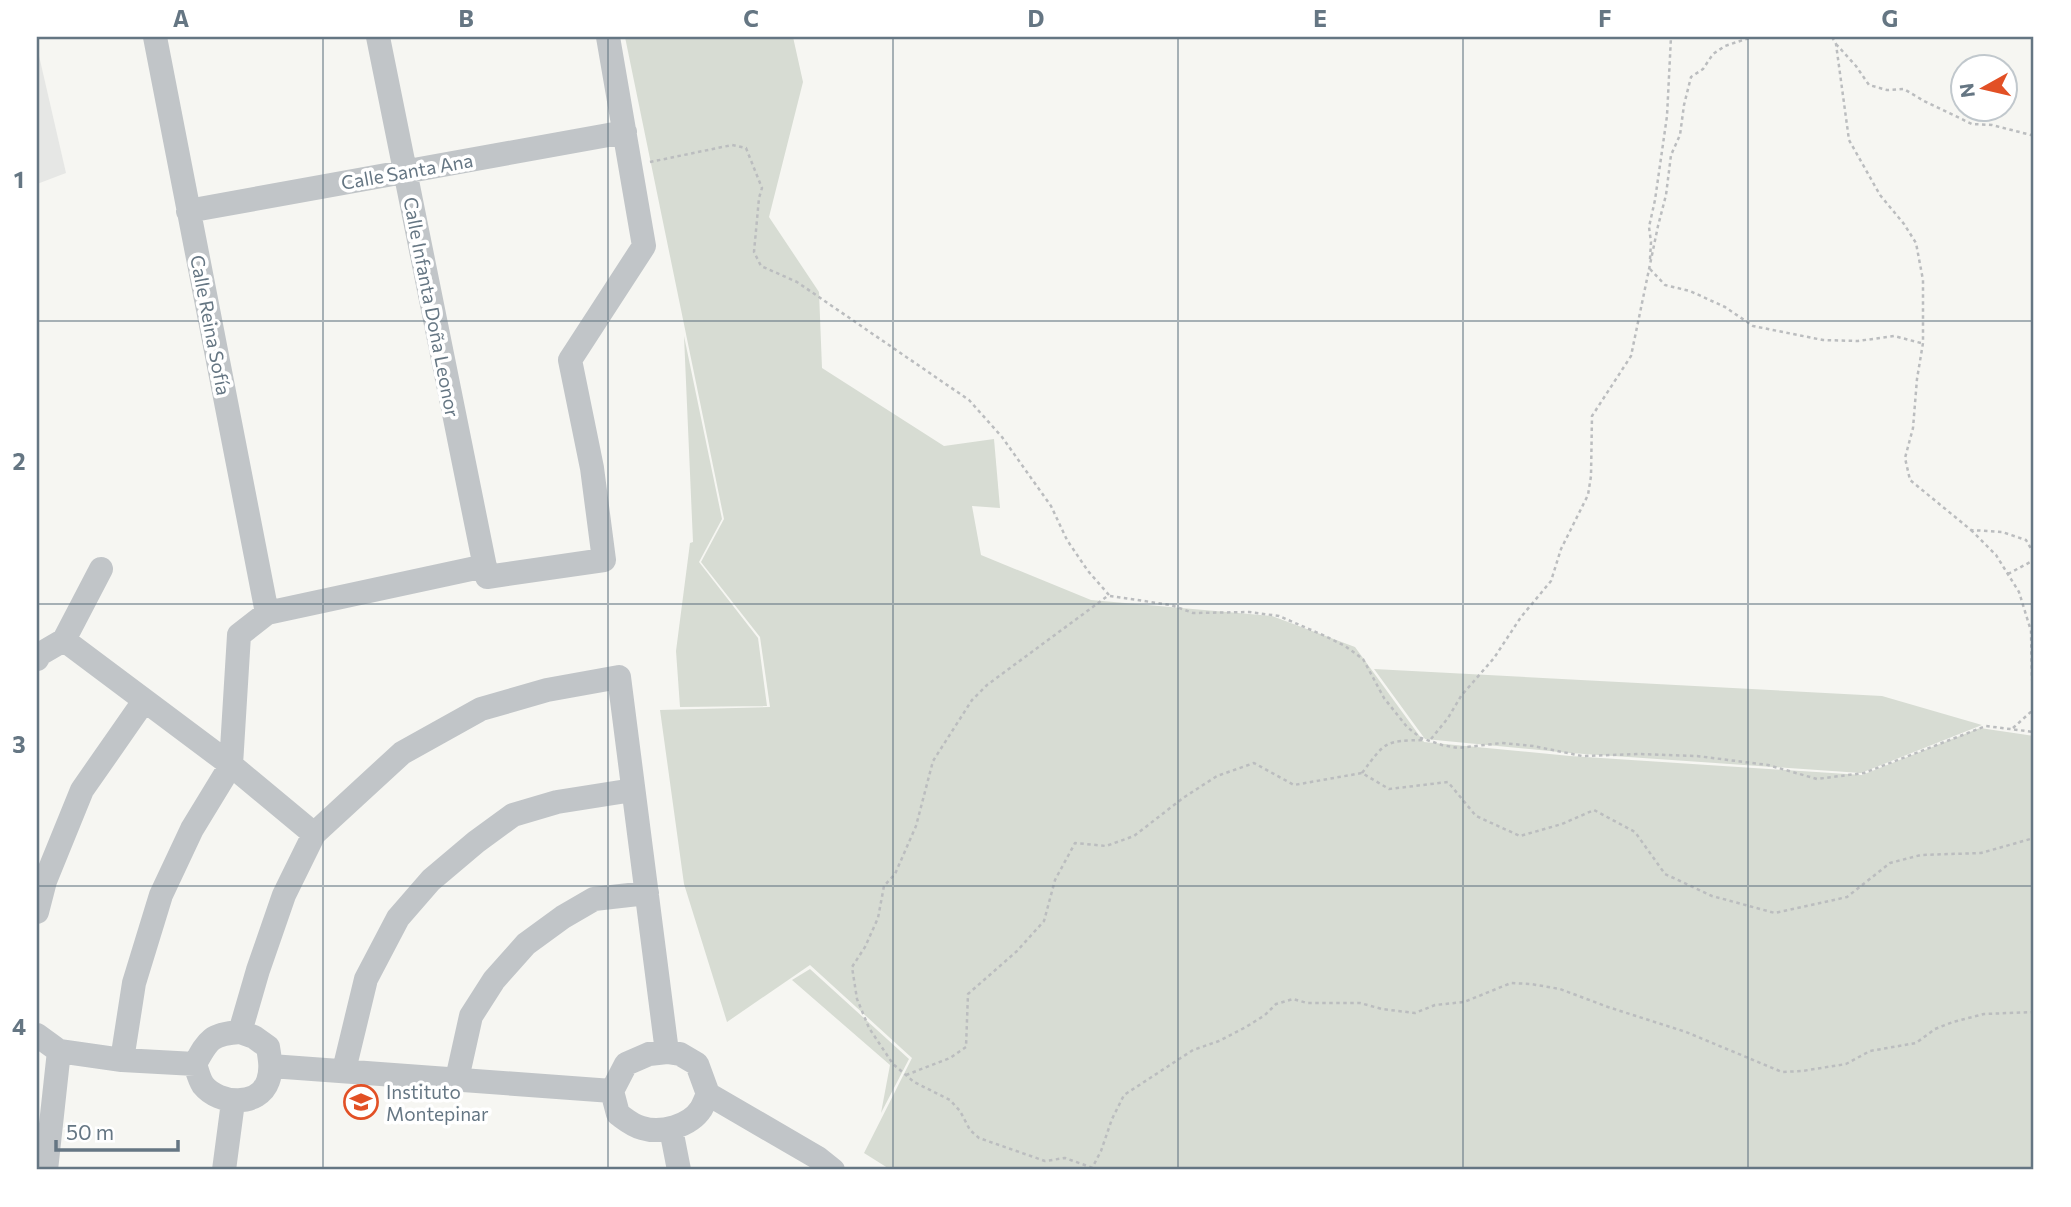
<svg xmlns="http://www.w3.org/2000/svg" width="2071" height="1207" font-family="Commissioner,sans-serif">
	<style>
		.built { fill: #e6e7e5 }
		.green { fill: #d7dcd3 }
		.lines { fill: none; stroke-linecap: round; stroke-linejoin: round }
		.path { stroke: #bbbdbf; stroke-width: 2.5; stroke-dasharray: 3.5 3.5; stroke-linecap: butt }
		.minor { stroke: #c1c5c8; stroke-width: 24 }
		.grid { fill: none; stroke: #657683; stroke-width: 2; stroke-opacity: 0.55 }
		.labels { text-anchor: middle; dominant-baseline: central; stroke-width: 7; stroke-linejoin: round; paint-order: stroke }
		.street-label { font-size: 19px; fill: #657683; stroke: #fff }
		.poi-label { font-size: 19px; fill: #657683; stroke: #fff; text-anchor: start }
		.neatline { fill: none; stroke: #657683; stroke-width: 2.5 }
		.grid-label { font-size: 23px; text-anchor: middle; font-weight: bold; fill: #657683 }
	</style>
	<rect width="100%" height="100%" fill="#f6f6f2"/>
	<path class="built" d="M 37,47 L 66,173 L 37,184 Z"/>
	<path class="green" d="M 625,37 L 793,37 L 803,82 L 769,217 L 819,292 L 822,368 L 944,446 L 994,439 L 1000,508 L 972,506 L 981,555 L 1091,600 L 1272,616 L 1355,647 L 1424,742 L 1570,756 L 1862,775 L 1980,728 L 2034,736 L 2034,1170 L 891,1170 L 864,1153 L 912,1058 L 810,965 L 727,1022 L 684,884 L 660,710 L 770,707 L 760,637 L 701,562 L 724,519 Z
		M 684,336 L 722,519 L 699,562 L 758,638 L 767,706 L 680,707 L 676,651 L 690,543 L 693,542 Z
		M 1374,669 L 1882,696 L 1982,725 L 1861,773 L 1570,753 L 1425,739 Z
		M 810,969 L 909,1059 L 881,1113 L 890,1065 L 792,980 Z"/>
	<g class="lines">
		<path class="path" d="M 1832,37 L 1836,44 L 1849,140 L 1880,195 L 1904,224 L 1916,243 L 1923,280 L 1923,343 L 1917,379 L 1913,428 L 1905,458 L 1910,480 L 1971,530 L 2002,532 L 2026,540 L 2034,554
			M 1836,44 L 1856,66 L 1869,85 L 1887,90 L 1904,89 L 1924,101 L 1972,124 L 1992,125 L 2031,135 L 2034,134
			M 650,162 L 732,145 L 746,148 L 762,188 L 759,198 L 754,252 L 761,266 L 797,282 L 969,400 L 1002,437 L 1051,506 L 1067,540 L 1088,571 L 1109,595 L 987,685 L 972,700 L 933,761 L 916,826 L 895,874 L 884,886 L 878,918 L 865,947 L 852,967 L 857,999 L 869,1028 L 893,1064 L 914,1082 L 950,1100 L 960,1111 L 970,1130 L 979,1138 L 1045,1161 L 1065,1158 L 1093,1168
			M 1650,259 L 1651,242 L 1649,227 L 1655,200 L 1667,116 L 1671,37
			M 1650,269 L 1665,285 L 1690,291 L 1725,307 L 1753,326 L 1823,340 L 1858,341 L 1894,336 L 1921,343
			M 1971,530 L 1996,555 L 2019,592 L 2031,631 L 2032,679 L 2034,693
			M 2008,574 L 2034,560
			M 1110,596 L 1171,605 L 1193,613 L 1249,612 L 1279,616 L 1325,636 L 1345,646 L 1363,659 L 1384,698 L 1407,727 L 1421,738 L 1442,745 L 1458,748 L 1502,743 L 1533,746 L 1582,756 L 1638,754 L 1697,756 L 1768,765 L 1817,779 L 1864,773 L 1986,726 L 2034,732
			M 2013,728 L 2034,709
			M 1431,739 L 1448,718 L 1461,696 L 1494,658 L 1521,617 L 1551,581 L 1561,549 L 1588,495 L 1591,476 L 1592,416 L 1631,356 L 1658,226 L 1666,195 L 1671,155 L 1680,135 L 1684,105 L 1691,77 L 1703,69 L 1713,54 L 1725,46 L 1752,37
			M 1362,773 C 1386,741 1384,741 1424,740
			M 906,1075 L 950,1058 L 966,1047 L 968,994 L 1017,951 L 1044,921 L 1055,880 L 1075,843 L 1106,846 L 1134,836 L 1183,798 L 1217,776 L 1254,763 L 1294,785 L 1362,773 L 1389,789 L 1448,782 L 1476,816 L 1520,836 L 1562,824 L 1594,810 L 1635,832 L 1665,874 L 1712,896 L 1775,913 L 1847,897 L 1890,863 L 1921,855 L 1981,853 L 2034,838
			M 1091,1170 L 1101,1151 L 1112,1119 L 1124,1095 L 1193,1050 L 1219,1041 L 1246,1027 L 1265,1015 L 1276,1004 L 1293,999 L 1307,1003 L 1360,1003 L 1382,1009 L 1415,1013 L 1435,1005 L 1464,1002 L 1511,983 L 1531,984 L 1560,989 L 1608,1007 L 1686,1032 L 1782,1072 L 1802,1071 L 1846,1064 L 1870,1051 L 1916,1043 L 1935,1029 L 1953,1022 L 1984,1014 L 2034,1012"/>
		<path class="minor" d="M 155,37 L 267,613
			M 378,37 L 487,577 L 604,560 L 592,468 L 570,360 L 644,246 L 608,37
			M 188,211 L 625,132
			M 64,640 L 231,765 L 314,834
			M 37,659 L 40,654 L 64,640 L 101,569
			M 37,912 L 45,881 L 82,790 L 144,701
			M 240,1032 L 258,970 L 284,895 L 314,834 L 402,753 L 481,709 L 547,690 L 619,677 L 667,1052
			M 240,1032 L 254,1037 L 268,1047 C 270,1059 272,1070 268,1081 C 259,1107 219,1105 203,1085 C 199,1079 197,1070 195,1064 C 208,1040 211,1034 240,1032 Z
			M 37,1035 L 59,1051 L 122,1060 L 195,1064
			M 667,1052 L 680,1054 L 697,1064 L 708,1094 C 706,1098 704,1104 701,1109 C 690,1126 661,1134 642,1128 C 633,1126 625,1119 618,1114 L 612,1091 L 626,1064 L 649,1054 Z
			M 122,1060 L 134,983 L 161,895 L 192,829 L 231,765 L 239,635 L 267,613 L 485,566
			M 271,1066 L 612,1091
			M 344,1070 L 366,979 L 398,918 L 431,880 L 476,842 L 513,815 L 557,802 L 633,790
			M 457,1079 L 471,1016 L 494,980 L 526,944 L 563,917 L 594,899 L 647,893
			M 708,1094 L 818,1158 L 833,1170
			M 671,1129 L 679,1170
			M 46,1170 L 59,1051
			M 224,1170 L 233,1102"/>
	</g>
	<path class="grid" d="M 323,37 L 323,1170M 608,37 L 608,1170M 893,37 L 893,1170M 1178,37 L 1178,1170M 1463,37 L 1463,1170M 1748,37 L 1748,1170M 37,321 L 2034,321M 37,604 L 2034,604M 37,886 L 2034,886"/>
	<defs>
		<g id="school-ring" transform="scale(1.75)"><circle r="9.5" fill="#fff" stroke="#e25025" stroke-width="1.5"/><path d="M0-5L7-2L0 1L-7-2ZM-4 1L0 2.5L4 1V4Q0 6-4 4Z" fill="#e25025"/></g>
	</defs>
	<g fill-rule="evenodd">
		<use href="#school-ring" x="361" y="1102"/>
	</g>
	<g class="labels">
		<g class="street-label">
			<text transform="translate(407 171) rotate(-10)">Calle Santa Ana</text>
			<text transform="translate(432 307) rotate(79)">Calle Infanta Doña Leonor</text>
			<text transform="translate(211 325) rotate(79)">Calle Reina Sofía</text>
		</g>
		<g class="poi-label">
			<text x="386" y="1091">Instituto<tspan x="386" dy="22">Montepinar</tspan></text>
		</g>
	</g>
	<rect width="2071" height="1207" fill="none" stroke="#ffffff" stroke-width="77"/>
	<g transform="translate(1984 88) rotate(262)"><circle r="33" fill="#ffffff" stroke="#c1c8cd" stroke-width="2"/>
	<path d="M0-5L12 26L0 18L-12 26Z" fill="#e25025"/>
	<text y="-10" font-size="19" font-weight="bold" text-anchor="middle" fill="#657683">N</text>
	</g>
	<path d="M56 1140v10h122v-10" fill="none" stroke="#657683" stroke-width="3.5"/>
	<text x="66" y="1140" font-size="21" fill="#657683" stroke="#ffffff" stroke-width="5" paint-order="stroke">50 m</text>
	<rect x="38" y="38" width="1994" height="1130" class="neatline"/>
	<g class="grid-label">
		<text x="181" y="27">A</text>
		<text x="466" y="27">B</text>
		<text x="751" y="27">C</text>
		<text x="1036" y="27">D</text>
		<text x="1320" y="27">E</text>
		<text x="1605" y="27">F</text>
		<text x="1890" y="27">G</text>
		<text x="19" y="188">1</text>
		<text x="19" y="470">2</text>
		<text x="19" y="753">3</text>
		<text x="19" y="1035">4</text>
	</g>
</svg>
